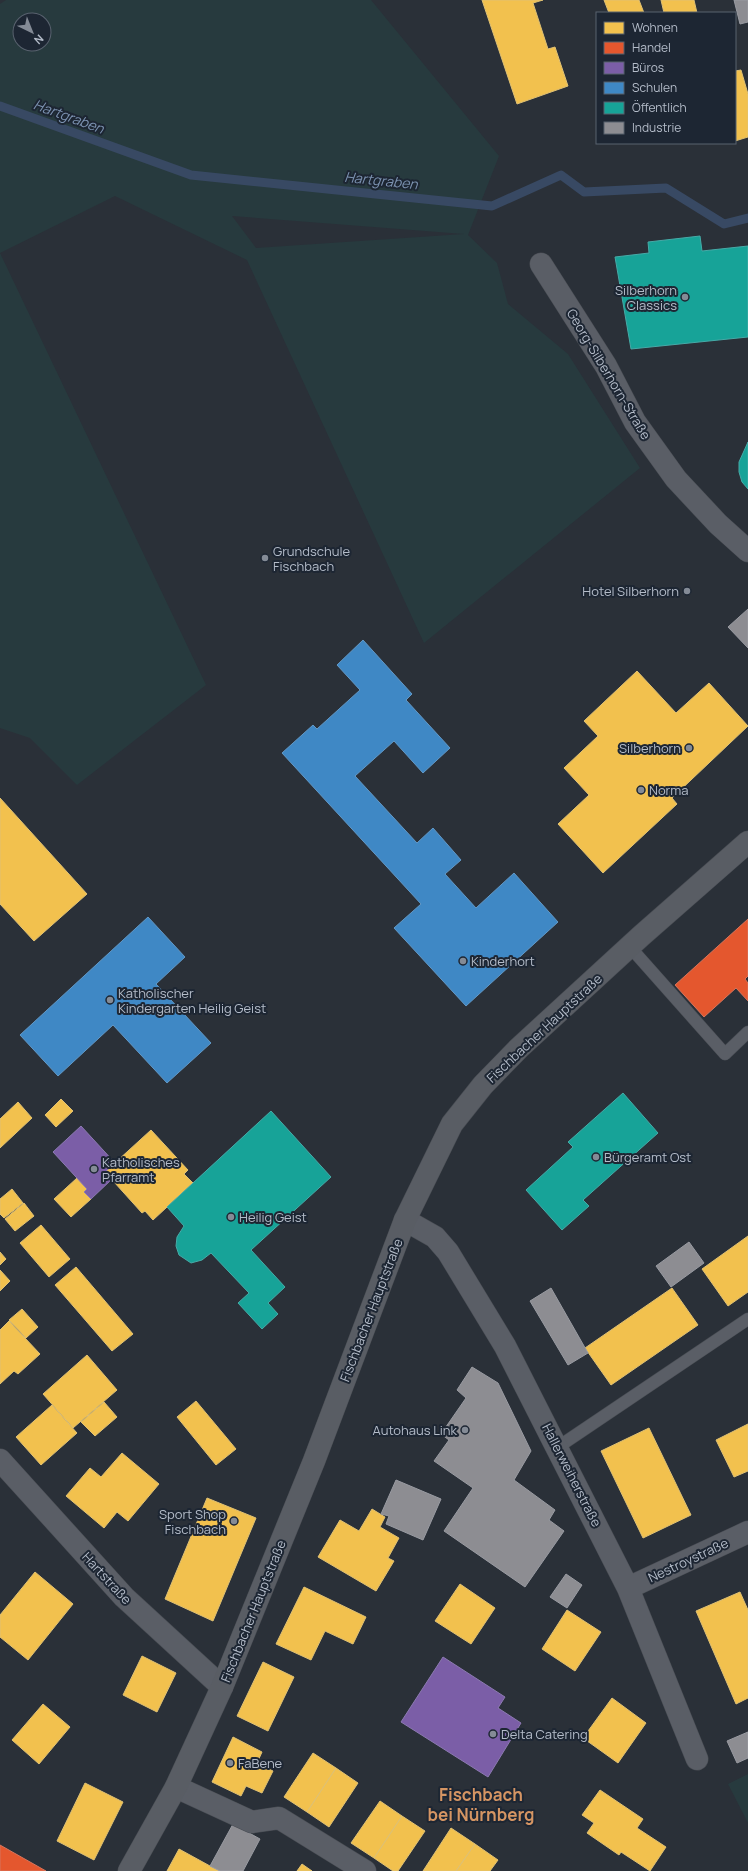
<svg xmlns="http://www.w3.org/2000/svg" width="748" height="1871" font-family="Manrope,sans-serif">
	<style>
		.green { fill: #273a3e; fill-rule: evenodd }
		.homes { fill: #f2c14e; stroke: #dfc073 }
		.shops { fill: #e4572e; stroke: #d6755c }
		.offices { fill: #7b5ea7; stroke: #8c7ab1 }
		.schools { fill: #3f88c5; stroke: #6298c6 }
		.public { fill: #17a398; stroke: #46aaa7 }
		.industry { fill: #8d8d92; stroke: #999ba2 }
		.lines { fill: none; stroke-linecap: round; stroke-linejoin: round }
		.stream { stroke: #384963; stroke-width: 9 }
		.lane-casing { stroke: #484c53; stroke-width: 13 }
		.street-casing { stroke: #484c53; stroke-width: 23 }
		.secondary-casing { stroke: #484c53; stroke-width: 23 }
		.lane { stroke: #5a5e66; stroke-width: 12 }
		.street { stroke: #5a5e66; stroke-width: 22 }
		.secondary { stroke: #595d64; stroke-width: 22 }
		.poi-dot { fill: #848b96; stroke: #1d2633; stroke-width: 1.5 }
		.labels { text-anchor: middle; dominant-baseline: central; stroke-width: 4; stroke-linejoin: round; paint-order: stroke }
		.poi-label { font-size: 13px; fill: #b4bcc9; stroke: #1d2633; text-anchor: start }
		.street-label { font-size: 13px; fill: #b4bcc9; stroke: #1d2633 }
		.water-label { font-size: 14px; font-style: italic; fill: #7c92b1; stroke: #1d2633 }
		.district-label { font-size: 17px; font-weight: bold; fill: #d59563; stroke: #1d2633 }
	</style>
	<rect width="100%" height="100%" fill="#2a3038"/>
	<path class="green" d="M 6,0 L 371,0 L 499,156 L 468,235 L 497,263 L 508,304 L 568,354 L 640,468 L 424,643 L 247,260 L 115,196 L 0,253 L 206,685 L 77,785 L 30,738 L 0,728 L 0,4 ZM 20,20 L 44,20 L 44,44 L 20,44 ZM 232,216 L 464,234 L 256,248 Z
		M 748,1774 L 748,1823 L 728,1784 Z"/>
	<path class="homes" d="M 482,0 L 543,0 L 533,3 L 548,49 L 555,47 L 568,86 L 517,104 Z
		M 604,0 L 639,0 L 644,13 L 609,13 Z
		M 661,0 L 694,0 L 697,13 L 664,13 Z
		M 741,70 L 748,94 L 748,137 L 735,141 L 735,71 Z
		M 637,671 L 676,713 L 709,683 L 748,726 L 672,798 L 677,804 L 603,873 L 558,824 L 589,795 L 564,768 L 598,736 L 584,721 Z
		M 0,798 L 87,894 L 34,941 L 0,904 Z
		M 61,1099 L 73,1111 L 56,1127 L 45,1115 Z
		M 18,1102 L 32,1118 L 0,1148 L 0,1119 Z
		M 151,1130 L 188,1170 L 184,1174 L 193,1183 L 153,1220 L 145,1211 L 142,1213 L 105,1172 Z
		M 77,1178 L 87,1189 L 84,1192 L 91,1199 L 71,1217 L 54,1199 Z
		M 12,1189 L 23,1203 L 4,1218 L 0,1214 L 0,1199 Z
		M 24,1203 L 34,1216 L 15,1231 L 5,1219 Z
		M 41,1225 L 70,1259 L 49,1277 L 20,1243 Z
		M 748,1236 L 748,1292 L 728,1306 L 702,1269 Z
		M 0,1252 L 6,1259 L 0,1265 Z
		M 76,1267 L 133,1334 L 112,1351 L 55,1285 Z
		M 0,1270 L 10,1281 L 0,1291 Z
		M 672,1288 L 698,1325 L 611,1385 L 585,1348 Z
		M 22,1309 L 38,1327 L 26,1338 L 9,1320 Z
		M 9,1321 L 40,1354 L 18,1374 L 14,1371 L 0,1384 L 0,1330 Z
		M 87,1355 L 117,1390 L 73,1428 L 43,1394 Z
		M 196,1401 L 236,1449 L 216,1465 L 177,1417 Z
		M 104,1402 L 117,1417 L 95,1436 L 81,1422 Z
		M 52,1405 L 77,1433 L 41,1465 L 16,1437 Z
		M 748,1424 L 748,1471 L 734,1477 L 716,1440 Z
		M 649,1428 L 691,1515 L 643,1538 L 601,1451 Z
		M 122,1453 L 159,1484 L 128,1521 L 117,1512 L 104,1528 L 66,1496 L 90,1468 L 101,1477 Z
		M 207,1498 L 256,1518 L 213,1621 L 165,1599 Z
		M 372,1509 L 385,1517 L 380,1527 L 399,1538 L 388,1558 L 394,1561 L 376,1591 L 318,1557 L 340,1520 L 359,1531 Z
		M 35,1572 L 73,1604 L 28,1660 L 0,1637 L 0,1615 Z
		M 460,1584 L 495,1608 L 471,1644 L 435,1621 Z
		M 304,1587 L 366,1617 L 353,1644 L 325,1631 L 311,1660 L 276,1644 Z
		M 740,1592 L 748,1610 L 748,1698 L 736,1704 L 696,1611 Z
		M 567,1610 L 601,1632 L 575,1671 L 542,1649 Z
		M 142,1656 L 176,1673 L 157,1712 L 123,1695 Z
		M 263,1662 L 294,1677 L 268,1731 L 237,1716 Z
		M 612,1698 L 646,1723 L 618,1763 L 583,1738 Z
		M 43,1704 L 70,1727 L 39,1764 L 12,1740 Z
		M 233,1737 L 262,1752 L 257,1763 L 273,1771 L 262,1793 L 246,1786 L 241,1796 L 212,1782 Z
		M 313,1753 L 336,1768 L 307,1812 L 284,1797 Z
		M 336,1768 L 358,1783 L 329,1827 L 307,1812 Z
		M 85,1783 L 123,1802 L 94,1860 L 57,1841 Z
		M 600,1790 L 643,1819 L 637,1828 L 666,1847 L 650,1871 L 621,1852 L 619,1855 L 587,1833 L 594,1823 L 582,1815 Z
		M 380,1801 L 402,1816 L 374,1858 L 351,1843 Z
		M 402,1816 L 425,1831 L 398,1871 L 393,1871 L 374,1858 Z
		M 451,1828 L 475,1844 L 456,1871 L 423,1871 Z
		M 475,1844 L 498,1860 L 490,1871 L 456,1871 Z
		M 179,1849 L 210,1866 L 220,1871 L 167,1871 Z
		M 302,1864 L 312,1871 L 297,1871 Z"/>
	<path class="shops" d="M 748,919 L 748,976 L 745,979 L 748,983 L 748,1001 L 736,988 L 704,1017 L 675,985 Z
		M 0,1845 L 46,1871 L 0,1871 Z"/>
	<path class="offices" d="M 81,1126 L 115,1163 L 105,1172 L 111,1180 L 91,1199 L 84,1192 L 87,1189 L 53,1152 Z
		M 443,1657 L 505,1697 L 498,1708 L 521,1723 L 488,1777 L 401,1722 Z"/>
	<path class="schools" d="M 363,640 L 412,694 L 406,700 L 450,748 L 423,773 L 394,741 L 355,776 L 417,843 L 433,828 L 461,860 L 445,874 L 476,908 L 514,873 L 558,922 L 466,1006 L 394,928 L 421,904 L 282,753 L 313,725 L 317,729 L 360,690 L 337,665 Z
		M 148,917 L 185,957 L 156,984 L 211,1043 L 167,1083 L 113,1025 L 58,1076 L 20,1035 Z"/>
	<path class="public" d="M 700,236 L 702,251 L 748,246 L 748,337 L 631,349 L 615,257 L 649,253 L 648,242 Z
		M 748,442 L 748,489 L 742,482 L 739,472 L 739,462 Z
		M 623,1093 L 658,1133 L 583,1200 L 589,1206 L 562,1230 L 526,1190 L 573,1147 L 568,1142 Z
		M 271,1111 L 331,1177 L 251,1250 L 285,1287 L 268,1303 L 278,1314 L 262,1329 L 238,1303 L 249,1293 L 211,1253 L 202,1260 L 191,1263 L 179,1255 L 176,1246 L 177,1237 L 184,1226 L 167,1207 Z"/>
	<path class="industry" d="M 734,0 L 748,0 L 748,22 L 740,24 Z
		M 748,609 L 748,648 L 728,627 Z
		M 689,1242 L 704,1263 L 671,1287 L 656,1266 Z
		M 551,1288 L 588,1353 L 568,1365 L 530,1301 Z
		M 472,1367 L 498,1383 L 531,1451 L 514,1480 L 555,1510 L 549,1520 L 564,1531 L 525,1587 L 444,1531 L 473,1488 L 434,1461 L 449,1440 L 441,1434 L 466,1398 L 457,1390 Z
		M 396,1480 L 441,1499 L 423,1540 L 386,1524 L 389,1516 L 381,1514 Z
		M 566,1574 L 582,1585 L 567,1608 L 550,1597 Z
		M 748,1732 L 748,1758 L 737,1763 L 727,1741 Z
		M 233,1824 L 260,1839 L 243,1871 L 220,1871 L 210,1866 Z"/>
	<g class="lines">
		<path class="stream" d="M 0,106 L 191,175 L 492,206 L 561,175 L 584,192 L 666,188 L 724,224 L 748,218"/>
		<g class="lane-casing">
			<path id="lane" d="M 630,947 L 725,1054 L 748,1032
				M 558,1447 L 748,1319"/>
		</g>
		<g class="street-casing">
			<path id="street" d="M 541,264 L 606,366 L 635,422 L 676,479 L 718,524 L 748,551
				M 405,1220 L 435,1237 L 448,1252 L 505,1346 L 628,1588 L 697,1759
				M 0,1460 L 124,1597 L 222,1687
				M 628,1588 L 748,1532
				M 176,1787 L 252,1822 L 279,1818 L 365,1871"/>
		</g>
		<g class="secondary-casing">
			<path id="secondary" d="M 129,1871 L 176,1787 L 222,1687 L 314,1461 L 405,1220 L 452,1124 L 483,1085 L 519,1048 L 641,936 L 748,842"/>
		</g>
		<use href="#lane" class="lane"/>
		<use href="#street" class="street"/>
		<use href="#secondary" class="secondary"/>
	</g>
	<g class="poi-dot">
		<circle cx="685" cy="297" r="4"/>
		<circle cx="265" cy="558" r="4"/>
		<circle cx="687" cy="591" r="4"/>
		<circle cx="689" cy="748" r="4"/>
		<circle cx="641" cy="790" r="4"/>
		<circle cx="463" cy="961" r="4"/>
		<circle cx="110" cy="1000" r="4"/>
		<circle cx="596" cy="1157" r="4"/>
		<circle cx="94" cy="1169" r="4"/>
		<circle cx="231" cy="1217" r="4"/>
		<circle cx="465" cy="1430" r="4"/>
		<circle cx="234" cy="1521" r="4"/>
		<circle cx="493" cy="1734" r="4"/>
		<circle cx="230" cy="1763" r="4"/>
	</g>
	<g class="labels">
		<g class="poi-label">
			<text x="677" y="290" text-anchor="end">Silberhorn<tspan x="677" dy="15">Classics</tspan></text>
			<text x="273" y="551">Grundschule<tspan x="273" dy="15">Fischbach</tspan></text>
			<text x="679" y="591" text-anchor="end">Hotel Silberhorn</text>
			<text x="681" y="748" text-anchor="end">Silberhorn</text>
			<text x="649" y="790">Norma</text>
			<text x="471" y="961">Kinderhort</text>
			<text x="118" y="993">Katholischer<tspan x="118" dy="15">Kindergarten Heilig Geist</tspan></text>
			<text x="604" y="1157">Bürgeramt Ost</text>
			<text x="102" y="1162">Katholisches<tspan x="102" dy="15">Pfarramt</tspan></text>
			<text x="239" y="1217">Heilig Geist</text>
			<text x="457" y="1430" text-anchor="end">Autohaus Link</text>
			<text x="226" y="1514" text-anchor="end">Sport Shop<tspan x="226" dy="15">Fischbach</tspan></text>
			<text x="501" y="1734">Delta Catering</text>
			<text x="238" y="1763">FaBene</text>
		</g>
		<g class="street-label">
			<text transform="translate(609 374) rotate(59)">Georg-Silberhorn-Straße</text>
			<text transform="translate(544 1028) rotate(-43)">Fischbacher Hauptstraße</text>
			<text transform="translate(371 1310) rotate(-69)">Fischbacher Hauptstraße</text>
			<text transform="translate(572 1475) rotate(63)">Hallerweiherstraße</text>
			<text transform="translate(688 1560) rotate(-25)">Nestroystraße</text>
			<text transform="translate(107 1578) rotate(47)">Hartstraße</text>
			<text transform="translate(253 1611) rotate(-68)">Fischbacher Hauptstraße</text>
		</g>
		<g class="water-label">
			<text transform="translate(69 116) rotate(20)">Hartgraben</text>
			<text transform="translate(381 180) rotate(6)">Hartgraben</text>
		</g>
		<g class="district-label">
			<text x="481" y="1794">Fischbach<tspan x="481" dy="20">bei Nürnberg</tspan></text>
		</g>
	</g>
	<rect x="596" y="12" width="140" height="132" fill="#1d2633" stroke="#59626f"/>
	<rect x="604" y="22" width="20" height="12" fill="#f2c14e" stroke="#59626f"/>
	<text x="632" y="32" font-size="12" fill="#b4bcc9">Wohnen</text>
	<rect x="604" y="42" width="20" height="12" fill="#e4572e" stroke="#59626f"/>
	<text x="632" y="52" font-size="12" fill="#b4bcc9">Handel</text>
	<rect x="604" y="62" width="20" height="12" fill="#7b5ea7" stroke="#59626f"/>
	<text x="632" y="72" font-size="12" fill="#b4bcc9">Büros</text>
	<rect x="604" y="82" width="20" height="12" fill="#3f88c5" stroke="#59626f"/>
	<text x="632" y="92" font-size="12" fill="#b4bcc9">Schulen</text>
	<rect x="604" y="102" width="20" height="12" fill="#17a398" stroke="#59626f"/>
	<text x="632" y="112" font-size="12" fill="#b4bcc9">Öffentlich</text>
	<rect x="604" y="122" width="20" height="12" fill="#8d8d92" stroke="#59626f"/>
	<text x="632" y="132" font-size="12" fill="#b4bcc9">Industrie</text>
	<g transform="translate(32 32) rotate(137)"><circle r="19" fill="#1d2633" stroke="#59626f"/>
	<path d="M0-3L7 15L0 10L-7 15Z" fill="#848b96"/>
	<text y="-6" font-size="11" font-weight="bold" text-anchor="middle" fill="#b4bcc9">N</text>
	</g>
</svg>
